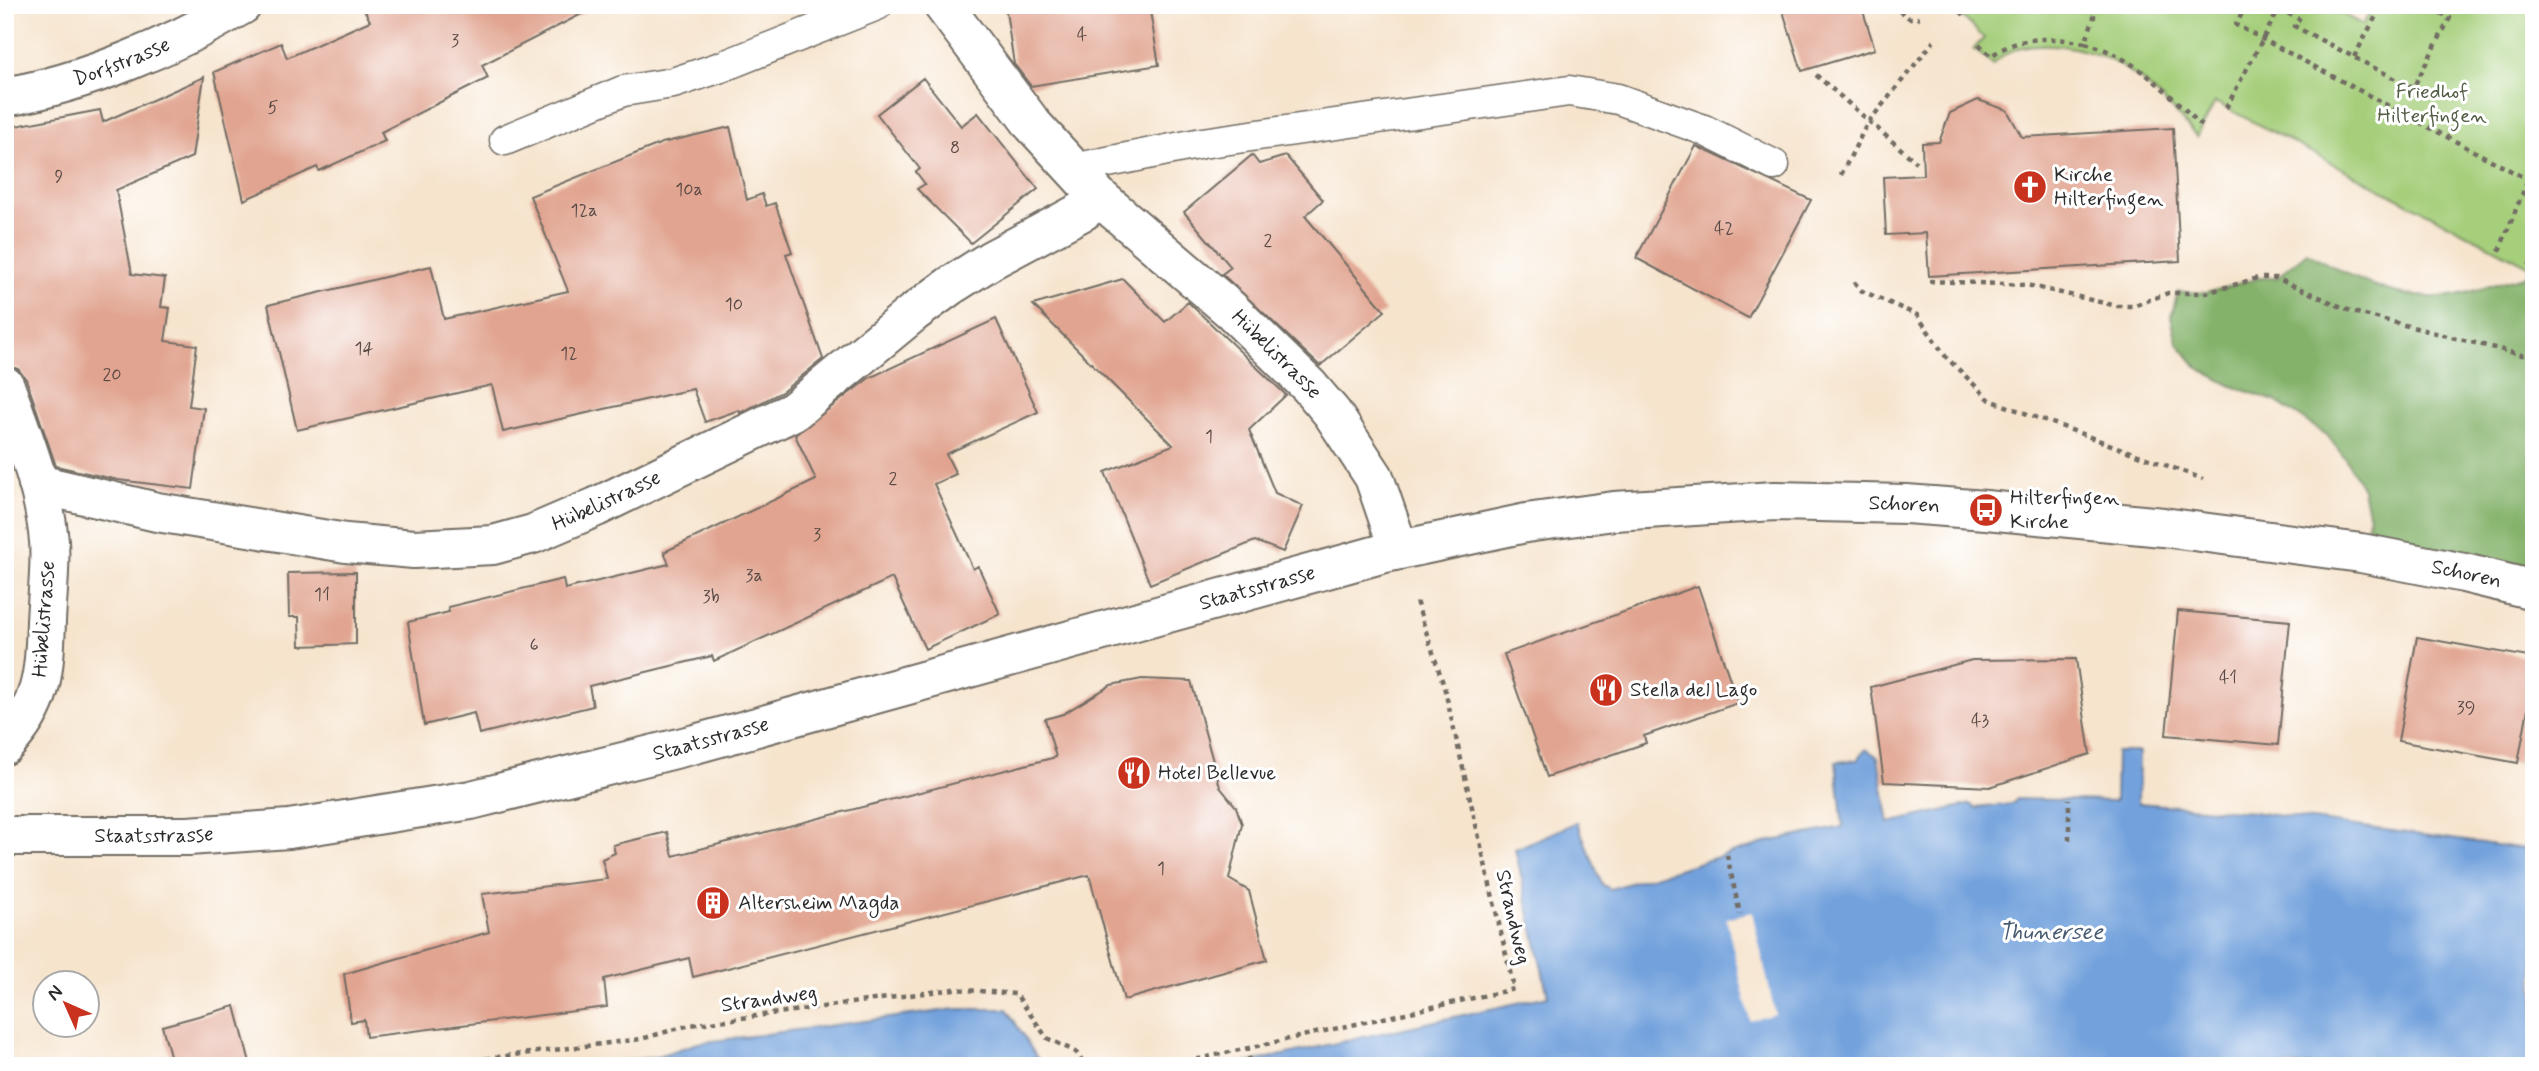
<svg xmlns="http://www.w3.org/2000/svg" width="2539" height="1071" font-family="Mynerve,sans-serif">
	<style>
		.green { fill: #a6cf7b; stroke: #687d53; stroke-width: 2 }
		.forest { fill: #84b26b; stroke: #586e4b; stroke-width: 2 }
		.water { fill: #72a1dc; stroke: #4e6684; stroke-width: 2 }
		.pier { fill: #f6e4cd }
		.building { fill: #e1a490 }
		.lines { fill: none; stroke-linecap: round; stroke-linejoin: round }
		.service-casing { stroke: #726c64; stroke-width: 33 }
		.minor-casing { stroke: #726c64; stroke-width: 42 }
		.secondary-casing { stroke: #726c64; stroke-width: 42 }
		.path { stroke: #726c64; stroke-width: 4.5; stroke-dasharray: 5 5; stroke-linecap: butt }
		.service { stroke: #fff; stroke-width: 30 }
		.minor { stroke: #fff; stroke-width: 38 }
		.secondary { stroke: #fff; stroke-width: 38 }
		.labels { text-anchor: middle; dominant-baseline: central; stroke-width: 6; stroke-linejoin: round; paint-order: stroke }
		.number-label { font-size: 18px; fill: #584944 }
		.street-label { font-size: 21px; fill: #2b2b2b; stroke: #fff }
		.park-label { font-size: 21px; fill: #505c43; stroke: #fff }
		.poi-label { font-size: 21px; fill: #2b2b2b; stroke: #fff; text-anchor: start }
		.water-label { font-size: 23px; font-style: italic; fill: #475a72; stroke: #fff }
	</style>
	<rect width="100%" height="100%" fill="#fff"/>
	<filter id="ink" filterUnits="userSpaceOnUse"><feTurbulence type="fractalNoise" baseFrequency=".0143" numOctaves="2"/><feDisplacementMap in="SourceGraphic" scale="14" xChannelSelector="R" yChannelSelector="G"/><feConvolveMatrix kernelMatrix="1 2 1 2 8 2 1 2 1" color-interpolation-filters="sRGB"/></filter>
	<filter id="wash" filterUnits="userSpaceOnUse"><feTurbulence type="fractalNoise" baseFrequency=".00686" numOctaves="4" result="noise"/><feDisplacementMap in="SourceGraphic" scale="28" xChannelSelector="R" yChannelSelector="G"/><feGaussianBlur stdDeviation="1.57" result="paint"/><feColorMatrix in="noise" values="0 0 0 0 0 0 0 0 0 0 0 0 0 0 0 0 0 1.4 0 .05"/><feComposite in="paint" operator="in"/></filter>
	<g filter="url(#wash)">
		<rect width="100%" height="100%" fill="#f6e4cd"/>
		<path class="green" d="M 1951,5 L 2325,5 L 2363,25 L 2373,5 L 2534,5 L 2534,269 L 2215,102 L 2197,137 C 2152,88 2122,50 2051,45 C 2027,44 2010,47 1993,65 L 1974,49 L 1984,38 Z"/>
		<path class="forest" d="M 2307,252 C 2349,277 2398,303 2450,296 C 2479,292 2505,279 2534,274 L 2534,590 L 2361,553 L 2369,517 L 2363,489 L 2347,461 L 2327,435 L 2275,401 L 2232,386 L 2198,368 L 2177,342 L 2171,317 L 2178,292 L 2206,293 L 2258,278 L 2276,278 Z"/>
		<path class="water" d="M 1866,749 L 1878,757 L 1889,823 L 1971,804 L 1976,808 L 2012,804 L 2017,799 L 2115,801 L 2116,752 L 2139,752 L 2138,803 L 2252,812 L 2534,850 L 2534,1066 L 1233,1066 L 1548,996 L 1515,849 L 1577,822 L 1602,884 L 1610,889 L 1772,841 L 1843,827 L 1836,762 L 1857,760 Z
			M 956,1009 L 1007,1009 L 1042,1066 L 591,1066 L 655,1057 L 698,1043 Z"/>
		<path class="pier" d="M 1752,912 L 1775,1014 L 1750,1021 L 1726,918 Z"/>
		<g id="blocks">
			<path class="building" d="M 362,5 L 599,5 L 482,65 L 488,78 L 381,132 L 385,141 L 319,171 L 317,167 L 244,200 L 214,72 L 281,43 L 287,58 L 370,21 Z
				M 1005,5 L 1149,5 L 1159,65 L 1031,86 L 1014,64 Z
				M 1781,5 L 1861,5 L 1875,49 L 1802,71 Z
				M 204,77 L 192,157 L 116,190 L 132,274 L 165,278 L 161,307 L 170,308 L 165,341 L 197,345 L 189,406 L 204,408 L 193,489 L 118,480 L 56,466 L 26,379 L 18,369 L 5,365 L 5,128 L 100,110 L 103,122 Z
				M 923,78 L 961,126 L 978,113 L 1038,189 L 971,243 L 917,189 L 925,184 L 916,172 L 920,169 L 877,114 Z
				M 1978,100 L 2007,110 L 2022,137 L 2173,128 L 2180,261 L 1929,276 L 1926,233 L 1886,235 L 1883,177 L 1923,175 L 1922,143 L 1939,142 L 1950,113 Z
				M 730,127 L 747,200 L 762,194 L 766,206 L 775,203 L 792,252 L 786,254 L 823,359 L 782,392 L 740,413 L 739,410 L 705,422 L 693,389 L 503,432 L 492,385 L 297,430 L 268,305 L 431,266 L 444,319 L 568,291 L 530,196 L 662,143 Z
				M 1696,146 L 1811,200 L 1748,318 L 1636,258 Z
				M 1252,155 L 1259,164 L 1286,156 L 1323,200 L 1305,216 L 1385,311 L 1320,366 L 1222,274 L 1231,267 L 1184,212 Z
				M 1123,279 L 1165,322 L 1188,302 L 1286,395 L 1249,430 L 1275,493 L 1303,506 L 1283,552 L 1255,541 L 1150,584 L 1105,472 L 1173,445 L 1033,305 Z
				M 996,319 L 1038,412 L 946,454 L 956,474 L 934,484 L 973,569 L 978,566 L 1000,614 L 925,649 L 892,578 L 714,661 L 712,656 L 589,686 L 593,706 L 479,734 L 474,713 L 424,725 L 408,622 L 449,612 L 448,607 L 563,579 L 565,589 L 669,564 L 664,552 L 816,480 L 795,435 L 869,378 Z
				M 356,572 L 356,644 L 300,646 L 299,617 L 289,617 L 288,573 Z
				M 1698,586 L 1738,703 L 1644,736 L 1646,743 L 1547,777 L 1504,654 Z
				M 2178,611 L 2290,621 L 2278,745 L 2166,735 Z
				M 2417,637 L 2534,658 L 2534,676 L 2518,763 L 2398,741 Z
				M 2076,659 L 2090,754 L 1990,787 L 1884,782 L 1871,687 L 1972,660 Z
				M 1142,679 L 1191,681 L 1220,787 L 1236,807 L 1242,824 L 1229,879 L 1249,891 L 1267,960 L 1124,1000 L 1089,875 L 693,977 L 689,958 L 604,979 L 607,1007 L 366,1037 L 364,1020 L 351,1022 L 344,974 L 489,932 L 482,894 L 607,879 L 602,859 L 615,853 L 613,845 L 667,832 L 673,856 L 1056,757 L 1045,719 L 1063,714 L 1111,685 Z
				M 235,1006 L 251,1066 L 173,1066 L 162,1026 Z"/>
		</g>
	</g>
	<g filter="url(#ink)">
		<use href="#blocks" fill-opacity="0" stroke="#726c64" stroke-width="2"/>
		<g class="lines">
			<g class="service-casing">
				<path id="service" d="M 505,140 L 623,91 L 673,83 L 721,67 L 877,5
					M 1073,169 L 1202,143 L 1569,91 L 1618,99 L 1704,130 L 1774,165"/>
			</g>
			<g class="minor-casing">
				<g id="minor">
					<path id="s1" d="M 943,5 L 1033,125 L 1100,198 L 1231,310 L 1309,386 L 1332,413 L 1374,477 L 1399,550"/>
					<path id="s2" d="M 5,97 C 85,83 172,46 242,5"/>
					<path d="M 5,386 C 23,436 44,487 49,541 C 51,567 47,595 46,622 C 44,674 43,705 5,745"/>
					<path id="s3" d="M 38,484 L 157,512 L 346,543 L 414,549 L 493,545 L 533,534 L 596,507 L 794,411 L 913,313 L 950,286 L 991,260 L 1083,211 L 1100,198"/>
				</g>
			</g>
			<g class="secondary-casing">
				<g id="secondary">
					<path id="s4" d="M 5,836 L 188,836 L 289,829 L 471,800 L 695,744 L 1381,554 L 1526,523 L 1614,511 L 1775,501 L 1906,504 L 1986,510 L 2163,527 L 2361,553 L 2464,573 L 2534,590"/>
				</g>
			</g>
			<path class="path" d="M 1891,5 L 1909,18 L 1920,18
				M 2246,5 L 2236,25 L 2534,183
				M 2512,5 L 2534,17
				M 2279,9 L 2299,19 L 2294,26 L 2413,88 L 2450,18 L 2426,5
				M 1961,15 L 1970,5
				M 2085,43 C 2134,56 2167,92 2202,126
				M 1979,44 L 1991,56 C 2021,35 2051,37 2085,43 L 2094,17 L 2093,5
				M 2354,57 L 2382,5
				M 1816,75 L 1916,162
				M 2226,108 L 2281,5
				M 1841,175 L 1867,124 L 1934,41
				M 2499,251 L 2528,180
				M 2528,266 L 2534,264
				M 1929,281 L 2027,285 L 2117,306 L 2133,306 L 2168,293 L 2206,293 L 2258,278 L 2276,278 L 2353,312 L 2534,358
				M 1854,282 L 1862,291 L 1917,315 L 1946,357 L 1990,400 L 2203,479
				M 2069,840 L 2069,799
				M 1727,855 L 1740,914
				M 1247,1047 L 1251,1066
				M 426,1066 L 641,1039 L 690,1025 L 954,989 L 1016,994 L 1047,1038 L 1076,1052 L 1085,1066
				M 1167,1066 L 1514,989 L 1444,686 L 1415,598"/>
			<use href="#service" class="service"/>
			<use href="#minor" class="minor"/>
			<use href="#secondary" class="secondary"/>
		</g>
	</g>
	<defs>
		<g id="church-disc" transform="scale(1.75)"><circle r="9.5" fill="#c8321e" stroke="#fff"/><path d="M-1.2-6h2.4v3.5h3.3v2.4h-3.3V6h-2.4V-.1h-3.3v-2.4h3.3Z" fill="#fff"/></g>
		<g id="bus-disc" transform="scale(1.75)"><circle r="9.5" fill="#c8321e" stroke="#fff"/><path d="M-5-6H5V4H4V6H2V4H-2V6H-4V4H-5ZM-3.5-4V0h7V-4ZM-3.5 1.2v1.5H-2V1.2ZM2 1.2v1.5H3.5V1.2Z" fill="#fff"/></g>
		<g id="restaurant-disc" transform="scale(1.75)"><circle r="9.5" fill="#c8321e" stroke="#fff"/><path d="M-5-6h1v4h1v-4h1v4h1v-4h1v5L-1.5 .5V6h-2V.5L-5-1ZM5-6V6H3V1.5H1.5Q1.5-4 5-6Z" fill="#fff"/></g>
		<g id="building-disc" transform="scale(1.75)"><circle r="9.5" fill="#c8321e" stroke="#fff"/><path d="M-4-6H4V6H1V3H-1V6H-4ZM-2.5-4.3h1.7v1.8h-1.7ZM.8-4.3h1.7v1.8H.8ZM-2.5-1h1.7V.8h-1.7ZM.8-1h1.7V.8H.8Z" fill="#fff"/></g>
	</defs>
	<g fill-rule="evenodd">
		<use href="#church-disc" x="2030" y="187"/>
		<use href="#bus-disc" x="1986" y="510"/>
		<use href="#restaurant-disc" x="1606" y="690"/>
		<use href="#restaurant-disc" x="1134" y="773"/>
		<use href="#building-disc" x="713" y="903"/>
	</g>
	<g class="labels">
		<g class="number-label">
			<text x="1082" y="35">4</text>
			<text x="455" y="41">3</text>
			<text x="273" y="108">5</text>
			<text x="955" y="148">8</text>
			<text x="59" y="177">9</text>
			<text x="689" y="190">10a</text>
			<text x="584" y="211">12a</text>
			<text x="1724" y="229">42</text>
			<text x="1268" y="241">2</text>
			<text x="734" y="305">10</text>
			<text x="364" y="349">14</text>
			<text x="569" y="354">12</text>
			<text x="112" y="375">20</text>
			<text x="1209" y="437">1</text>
			<text x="893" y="479">2</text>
			<text x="817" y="535">3</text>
			<text x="754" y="576">3a</text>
			<text x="322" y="595">11</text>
			<text x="711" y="597">3b</text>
			<text x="534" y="645">6</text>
			<text x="2228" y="678">41</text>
			<text x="2466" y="708">39</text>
			<text x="1980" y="721">43</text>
			<text x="1161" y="869">1</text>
		</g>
		<g class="street-label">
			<text stroke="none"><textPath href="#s2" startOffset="122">Dorfstrasse</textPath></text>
			<text stroke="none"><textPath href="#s1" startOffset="485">Hübelistrasse</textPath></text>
			<text stroke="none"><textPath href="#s3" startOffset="583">Hübelistrasse</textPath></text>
			<text stroke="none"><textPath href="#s4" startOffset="1939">Schoren</textPath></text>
			<text stroke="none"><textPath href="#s4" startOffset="2506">Schoren</textPath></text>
			<text stroke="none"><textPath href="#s4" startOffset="1283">Staatsstrasse</textPath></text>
			<text transform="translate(44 619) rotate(-86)">Hübelistrasse</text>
			<text stroke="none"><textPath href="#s4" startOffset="716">Staatsstrasse</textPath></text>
			<text stroke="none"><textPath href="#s4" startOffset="149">Staatsstrasse</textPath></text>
			<text transform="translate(1513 917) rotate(77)">Strandweg</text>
			<text transform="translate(769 999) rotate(-8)">Strandweg</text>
		</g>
		<g class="park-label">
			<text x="2432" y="92">Friedhof<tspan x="2432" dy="24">Hilterfingen</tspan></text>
		</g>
		<g class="poi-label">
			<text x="2054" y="175">Kirche<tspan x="2054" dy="24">Hilterfingen</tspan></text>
			<text x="2010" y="498">Hilterfingen<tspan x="2010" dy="24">Kirche</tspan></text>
			<text x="1630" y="690">Stella del Lago</text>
			<text x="1158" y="773">Hotel Bellevue</text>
			<text x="738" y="903">Altersheim Magda</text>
		</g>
		<g class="water-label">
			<text x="2051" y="933">Thunersee</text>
		</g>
	</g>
	<rect width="2539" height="1071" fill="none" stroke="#fff" stroke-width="28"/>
	<g transform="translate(66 1004) rotate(315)"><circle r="33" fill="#ffffff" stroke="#aaaaaa" stroke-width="2"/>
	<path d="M0-5L12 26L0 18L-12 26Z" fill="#c8321e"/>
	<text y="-10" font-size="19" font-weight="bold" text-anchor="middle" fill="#2b2b2b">N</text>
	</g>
</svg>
